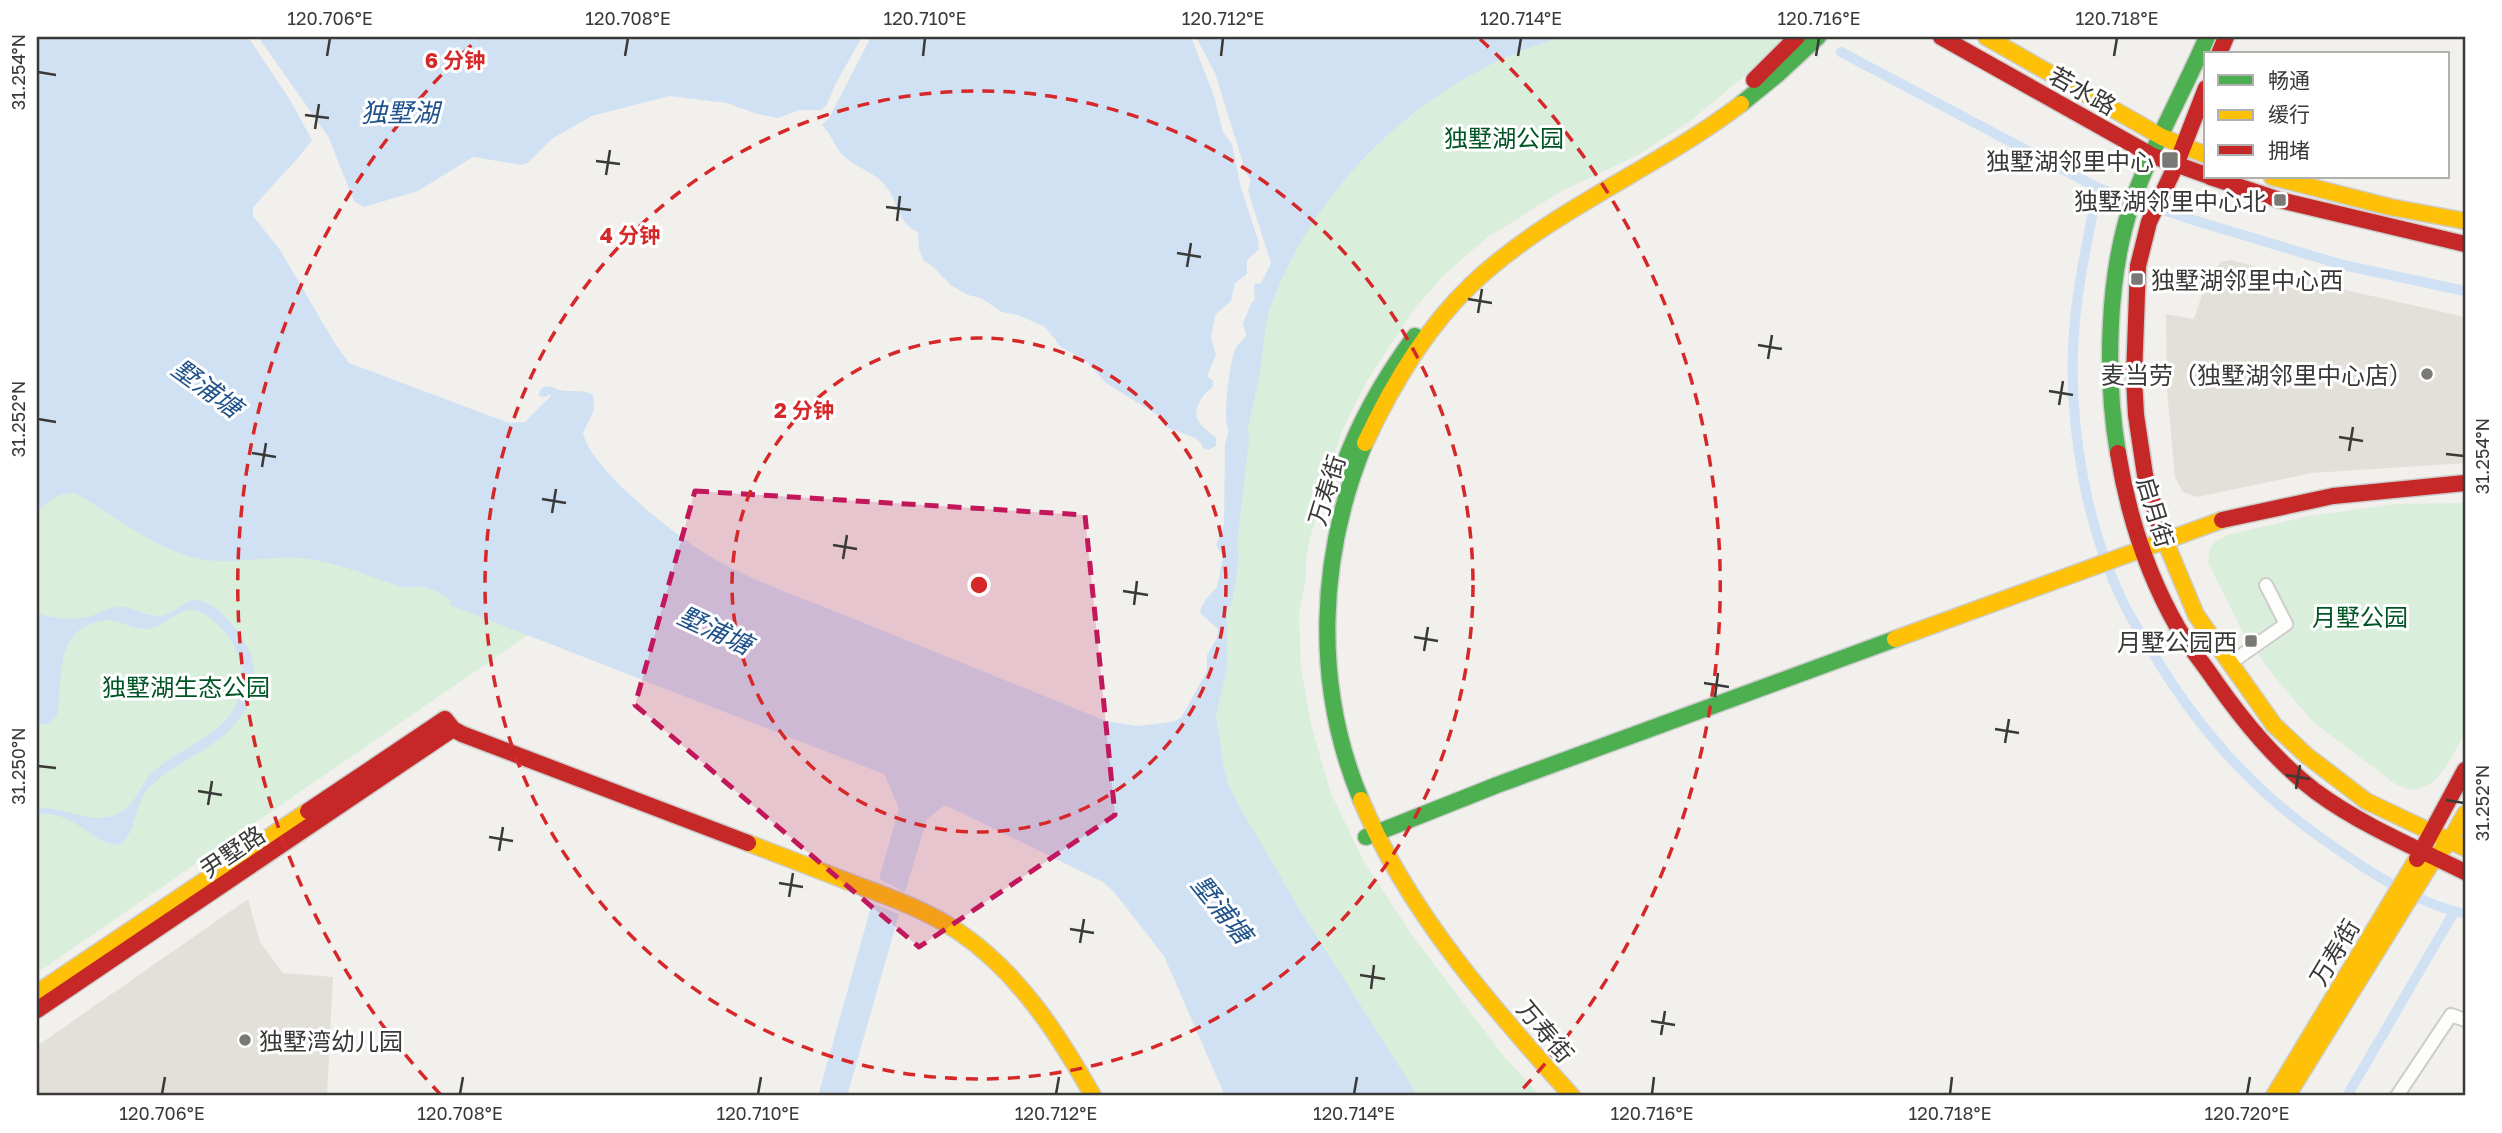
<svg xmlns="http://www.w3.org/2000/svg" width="2502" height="1133" font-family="'Golos Text','Noto Sans SC',sans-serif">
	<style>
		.built { fill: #e2e0d9 }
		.green { fill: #daeedc }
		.water { fill: #d1e1f4 }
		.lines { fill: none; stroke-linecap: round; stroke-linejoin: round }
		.canal { stroke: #d1e1f4; stroke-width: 10 }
		.street-casing { stroke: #cdcdcb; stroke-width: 16 }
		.fast-casing { stroke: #cdcdcb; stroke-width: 19 }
		.slow-casing { stroke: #cdcdcb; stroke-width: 19 }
		.jam-casing { stroke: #cdcdcb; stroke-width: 19 }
		.street { stroke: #fdfdfc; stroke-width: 12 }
		.fast { stroke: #4caf50; stroke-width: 16 }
		.slow { stroke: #ffc107; stroke-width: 16 }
		.jam { stroke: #c62828; stroke-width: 16 }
		.marked { fill: #c2185b; fill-opacity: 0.2; stroke: #c2185b; stroke-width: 5; stroke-dasharray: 14 9; stroke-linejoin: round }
		.ticks { fill: none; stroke: #393937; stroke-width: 2.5 }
		.ring { fill: none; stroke: #d62828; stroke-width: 3.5; stroke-dasharray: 12 9 }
		.poi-dot { fill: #797977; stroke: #fff; stroke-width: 2.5 }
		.labels { text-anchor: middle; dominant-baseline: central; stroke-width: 6; stroke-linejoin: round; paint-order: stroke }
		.street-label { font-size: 24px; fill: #393937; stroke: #fff }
		.park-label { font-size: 24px; fill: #005525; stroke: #fff }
		.poi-label { font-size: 24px; fill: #393937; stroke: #fff; text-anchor: end }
		.water-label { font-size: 26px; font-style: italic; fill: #21548c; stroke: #fff }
		.centre { fill: #d62828; stroke: #fff; stroke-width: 3.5 }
		.ring-label { font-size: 21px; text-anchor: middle; font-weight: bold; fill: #d62828; stroke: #fff; stroke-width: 6; stroke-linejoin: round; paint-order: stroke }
		.neatline { fill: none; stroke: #393937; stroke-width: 2.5 }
		.ticks-label { font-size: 18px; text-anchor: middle; fill: #393937 }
	</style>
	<rect width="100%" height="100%" fill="#f1f0ed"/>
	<path class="built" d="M 2231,260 L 2332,287 L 2465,317 L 2465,463 L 2312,473 L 2197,497 L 2183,492 L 2175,478 L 2167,389 L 2166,314 L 2194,319 L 2207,279 L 2221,262 Z
		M 248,899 L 260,942 L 283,973 L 333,977 L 327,1096 L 37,1096 L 37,1046 Z"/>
	<path class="green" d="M 1548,37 L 1785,37 L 1746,75 L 1689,122 L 1638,155 L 1562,191 L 1488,237 L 1446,273 L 1415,308 L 1367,381 L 1341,433 L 1311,535 L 1306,559 L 1306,579 L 1299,614 L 1301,669 L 1312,728 L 1330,791 L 1363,860 L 1414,938 L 1507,1060 L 1541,1096 L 1382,1096 L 1196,752 L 1221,662 L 1244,432 L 1270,300 L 1321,202 L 1407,110 L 1470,68 Z
		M 70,484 L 345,547 L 496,612 L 528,635 L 37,973 L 37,494 Z
		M 2465,503 L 2465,733 L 2446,767 L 2432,783 L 2418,789 L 2410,790 L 2395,784 L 2313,722 L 2278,681 L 2246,638 L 2208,563 L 2210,548 L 2215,542 L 2227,535 L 2309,516 L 2396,504 Z"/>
	<path class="water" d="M 37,37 L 248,37 L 290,100 L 312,140 L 298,158 L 263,196 L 253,208 L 253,216 L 280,250 L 334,342 L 349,363 L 509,423 L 525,422 L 551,396 L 550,394 L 545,397 L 539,396 L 540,390 C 550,381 555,391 566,391 C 576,391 584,390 593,395 L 594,410 L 583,433 C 592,472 681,540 716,560 C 759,584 808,600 854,619 C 938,653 1022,687 1106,721 L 1138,726 L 1172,722 L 1181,718 L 1207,671 L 1207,655 L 1217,638 L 1218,629 L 1201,614 L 1200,610 L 1206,599 L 1217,587 L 1223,556 L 1216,545 L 1224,525 L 1225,444 L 1229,429 L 1227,427 C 1224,412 1229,362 1236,348 C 1239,342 1243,341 1246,335 L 1243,323 L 1252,302 L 1255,300 L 1254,284 L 1261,283 L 1271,263 L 1248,191 L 1251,180 L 1246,173 L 1215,73 L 1196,37 L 1564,37 C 1435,71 1319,177 1272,303 C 1264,323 1264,344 1261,365 C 1258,386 1252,407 1248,428 L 1249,439 L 1237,546 L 1239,559 L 1233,598 L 1227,612 L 1227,667 L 1216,715 L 1223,764 L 1228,783 L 1235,799 L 1300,910 L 1418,1096 L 1225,1096 L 1164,956 L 1114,892 L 1103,882 L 945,805 L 927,819 L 905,892 L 879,879 L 899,808 L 884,774 L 450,605 L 451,601 C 438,591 424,584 407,588 C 370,578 338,561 298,558 C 264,556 225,567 191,557 C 147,544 114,514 74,493 C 58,492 47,502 37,512 Z
		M 258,37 L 862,37 L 836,83 L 827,104 L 822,110 L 799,110 L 778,118 L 757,114 L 727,103 L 669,96 L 592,116 L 553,138 L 529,162 L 522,165 L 473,157 L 418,191 L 364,207 L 354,201 L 328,136 Z
		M 871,37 L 1191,37 L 1214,96 L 1223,132 L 1232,144 L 1241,188 L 1258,240 L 1259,249 L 1247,260 L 1247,274 L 1235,283 L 1231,301 L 1215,315 L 1211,338 L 1216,355 L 1207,376 L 1213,381 L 1213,387 C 1203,394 1191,409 1199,422 C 1203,428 1211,433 1216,438 L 1216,446 L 1208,450 L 1203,448 L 1201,443 L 1195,438 L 1166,427 L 1159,416 L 1106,383 L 1085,360 L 1061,347 L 1045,327 L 1018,315 L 1002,312 L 981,298 L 968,295 L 952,286 L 932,266 L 924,261 L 919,249 L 918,232 C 897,223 898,200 884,184 C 873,171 849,165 840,152 C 834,144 830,133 822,125 L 829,118 Z
		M 193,600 C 212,600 228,617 239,633 C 269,674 253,715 214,743 C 192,758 166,770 148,789 C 133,806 138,832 119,845 C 91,845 78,811 37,814 L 37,808 C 63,806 90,825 115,815 C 136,807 139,785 153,772 C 185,742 240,733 242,680 C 243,664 237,648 228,636 C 220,626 207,612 194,610 C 176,608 164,629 145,629 C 133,629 121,621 109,620 C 102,620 95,622 88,625 C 54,640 63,686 57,716 L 49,724 L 37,725 L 37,613 C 54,619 73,621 91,616 C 101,612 110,606 122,607 C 137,608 148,619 164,615 C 176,612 181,603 193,600 Z
		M 872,903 L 899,914 L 847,1096 L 818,1096 Z"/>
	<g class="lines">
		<path class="canal" d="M 1841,52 L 2098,188 L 2193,220 L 2343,265 L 2465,291
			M 2098,188 C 2087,242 2075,295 2073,350 C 2070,431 2087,529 2123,602 C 2129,616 2139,630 2147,643 C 2190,718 2243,781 2313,832 C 2359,865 2409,901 2465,914
			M 2347,1096 L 2454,912"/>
		<g class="street-casing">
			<path id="street" d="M 2229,664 L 2286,624 L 2266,585
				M 2397,1096 L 2451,1015 L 2465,1020"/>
		</g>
		<g class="fast-casing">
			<path id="fast" d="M 1741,104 L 1778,74 L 1818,37
				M 2118,453 C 2105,378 2107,275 2132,203 C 2152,146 2183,93 2207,37
				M 1342,470 C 1359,421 1384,378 1415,336
				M 1361,800 C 1313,685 1318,557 1365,443
				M 1366,837 L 1497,785 L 1895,639"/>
		</g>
		<g class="slow-casing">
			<path id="slow" d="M 1986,37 L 2162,137 L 2206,155
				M 2272,177 L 2390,207 L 2465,221
				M 1365,443 C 1392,385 1425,329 1471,285 C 1548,211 1656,169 1741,104
				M 2161,531 L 2196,615 L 2274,725 L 2306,755 L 2366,801 L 2465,848
				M 1895,639 L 2222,520
				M 1361,800 C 1408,912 1491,1006 1572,1096
				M 748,843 C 784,857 821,871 857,885 C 892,898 928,911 959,932 C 1018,972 1059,1035 1093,1096
				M 37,993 L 308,811
				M 2274,1096 L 2417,859
				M 2287,1096 L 2435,857 L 2450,841 L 2465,814"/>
		</g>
		<g class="jam-casing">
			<path id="jam" d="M 1941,37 L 2153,156 L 2206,175
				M 2219,54 L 2226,37
				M 1754,80 L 1797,37
				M 2210,177 L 2280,200 L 2465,244
				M 2118,453 C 2128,515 2147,574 2178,628 C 2189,647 2203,663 2215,681 C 2244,722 2275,760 2315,791 C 2361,825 2414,847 2465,872
				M 2222,520 L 2333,496 L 2465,483
				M 2161,531 L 2145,475 L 2136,415 L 2134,377 L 2138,266 L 2149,222 L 2176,165 L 2206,88
				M 308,811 L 445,719 L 453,729 L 462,734 L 748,843
				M 2417,859 L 2465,770
				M 37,1010 L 453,729"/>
		</g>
		<use href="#street" class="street"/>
		<use href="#fast" class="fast"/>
		<use href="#slow" class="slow"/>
		<use href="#jam" class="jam"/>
	</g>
	<path class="marked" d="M 695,491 L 1085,515 L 1115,815 L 919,947 L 635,705 Z"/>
	<path class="ticks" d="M 327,56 L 330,38M 625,56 L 628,38M 923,56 L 925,38M 1221,56 L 1223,38M 1518,56 L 1521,38M 1816,56 L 1819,38M 2114,56 L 2117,38M 38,72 L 56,75M 305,115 L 329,118M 315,129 L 319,104M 596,161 L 620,164M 606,175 L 610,150M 886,207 L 911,210M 897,221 L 900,196M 1177,253 L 1201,257M 1187,267 L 1191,243M 1468,299 L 1492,303M 1478,313 L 1482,289M 1758,345 L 1782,349M 1768,359 L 1772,335M 2049,391 L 2073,395M 2059,405 L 2063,381M 38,419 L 56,422M 2339,437 L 2363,441M 2349,451 L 2353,427M 252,453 L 276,457M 2446,454 L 2464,456M 262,467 L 266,443M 542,499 L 566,503M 552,513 L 556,489M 833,545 L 857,549M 843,559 L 847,535M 1123,591 L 1148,595M 1134,605 L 1137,581M 1414,637 L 1438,641M 1424,651 L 1428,627M 1704,683 L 1729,687M 1715,697 L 1718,673M 1995,729 L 2019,733M 2005,743 L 2009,719M 38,766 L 56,768M 2286,775 L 2310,779M 2296,789 L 2300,765M 198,791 L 222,795M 2446,800 L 2464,803M 208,805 L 212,781M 489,837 L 513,841M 499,851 L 503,827M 779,883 L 803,887M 789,897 L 793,873M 1070,929 L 1094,933M 1080,943 L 1084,919M 1360,975 L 1385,979M 1371,989 L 1374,965M 1651,1021 L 1675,1025M 1661,1035 L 1665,1011M 162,1094 L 165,1077M 460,1094 L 463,1077M 758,1094 L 761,1077M 1056,1094 L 1059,1077M 1354,1094 L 1357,1077M 1652,1094 L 1654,1077M 1950,1094 L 1952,1077M 2247,1094 L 2250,1077"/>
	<g class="ring">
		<circle cx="979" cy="585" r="247"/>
		<circle cx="979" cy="585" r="494"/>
		<path d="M441 1095A741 741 0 0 1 478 39M1480 39A741 741 0 0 1 1517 1095"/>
	</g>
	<g class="poi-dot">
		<rect x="2161" y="151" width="18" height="18" rx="3.5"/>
		<rect x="2273" y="193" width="14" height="14" rx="3.5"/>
		<rect x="2130" y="272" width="14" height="14" rx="3.5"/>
		<circle cx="2427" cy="374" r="7"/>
		<rect x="2244" y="634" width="14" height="14" rx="3.5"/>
		<circle cx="245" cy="1040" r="7"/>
	</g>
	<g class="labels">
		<g class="street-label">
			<text transform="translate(2083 90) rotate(29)">若水路</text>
			<text transform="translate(1326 490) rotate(-73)">万寿街</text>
			<text transform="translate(2156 512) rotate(73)">启月街</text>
			<text transform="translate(232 851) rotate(-34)">尹墅路</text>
			<text transform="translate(2334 952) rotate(-59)">万寿街</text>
			<text transform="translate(1546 1031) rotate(50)">万寿街</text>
		</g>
		<g class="park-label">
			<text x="1504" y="137">独墅湖公园</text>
			<text x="2360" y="616">月墅公园</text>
			<text x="186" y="686">独墅湖生态公园</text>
		</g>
		<g class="poi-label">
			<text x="2154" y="160">独墅湖邻里中心</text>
			<text x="2266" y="200">独墅湖邻里中心北</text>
			<text x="2151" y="279" text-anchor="start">独墅湖邻里中心西</text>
			<text x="2413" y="374">麦当劳（独墅湖邻里中心店）</text>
			<text x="2237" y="641">月墅公园西</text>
			<text x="259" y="1040" text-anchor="start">独墅湾幼儿园</text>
		</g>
		<g class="water-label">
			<text x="400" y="112">独墅湖</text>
			<text transform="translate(207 388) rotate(36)">墅浦塘</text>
			<text transform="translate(715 630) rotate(25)">墅浦塘</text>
			<text transform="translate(1222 909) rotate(51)">墅浦塘</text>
		</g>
	</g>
	<circle cx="979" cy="585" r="10" class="centre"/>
	<g class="ring-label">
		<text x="455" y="68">6 分钟</text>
		<text x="630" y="243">4 分钟</text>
		<text x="804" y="418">2 分钟</text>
	</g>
	<rect width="2502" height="1133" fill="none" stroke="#ffffff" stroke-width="77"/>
	<rect x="2204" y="52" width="245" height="126" fill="#ffffff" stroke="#b0b0af" stroke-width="2"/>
	<rect x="2218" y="75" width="35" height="10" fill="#4caf50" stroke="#b0b0af" stroke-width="2"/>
	<text x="2268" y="88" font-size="21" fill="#393937">畅通</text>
	<rect x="2218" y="110" width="35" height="10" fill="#ffc107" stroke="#b0b0af" stroke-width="2"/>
	<text x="2268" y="122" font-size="21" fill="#393937">缓行</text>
	<rect x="2218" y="145" width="35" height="10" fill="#c62828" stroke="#b0b0af" stroke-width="2"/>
	<text x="2268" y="158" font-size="21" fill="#393937">拥堵</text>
	<rect x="38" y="38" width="2426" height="1056" class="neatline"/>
	<g class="ticks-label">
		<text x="330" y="25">120.706°E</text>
		<text x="628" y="25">120.708°E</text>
		<text x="925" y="25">120.710°E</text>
		<text x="1223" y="25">120.712°E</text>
		<text x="1521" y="25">120.714°E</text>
		<text x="1819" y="25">120.716°E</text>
		<text x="2117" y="25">120.718°E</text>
		<text transform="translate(19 72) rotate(-90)" y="6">31.254°N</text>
		<text transform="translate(19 419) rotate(-90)" y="6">31.252°N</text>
		<text transform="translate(2483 456) rotate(-90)" y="6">31.254°N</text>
		<text transform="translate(19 766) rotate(-90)" y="6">31.250°N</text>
		<text transform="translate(2483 803) rotate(-90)" y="6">31.252°N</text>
		<text x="162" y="1120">120.706°E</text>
		<text x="460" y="1120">120.708°E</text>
		<text x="758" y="1120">120.710°E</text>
		<text x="1056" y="1120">120.712°E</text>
		<text x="1354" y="1120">120.714°E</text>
		<text x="1652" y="1120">120.716°E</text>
		<text x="1950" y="1120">120.718°E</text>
		<text x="2247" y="1120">120.720°E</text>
	</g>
</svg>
